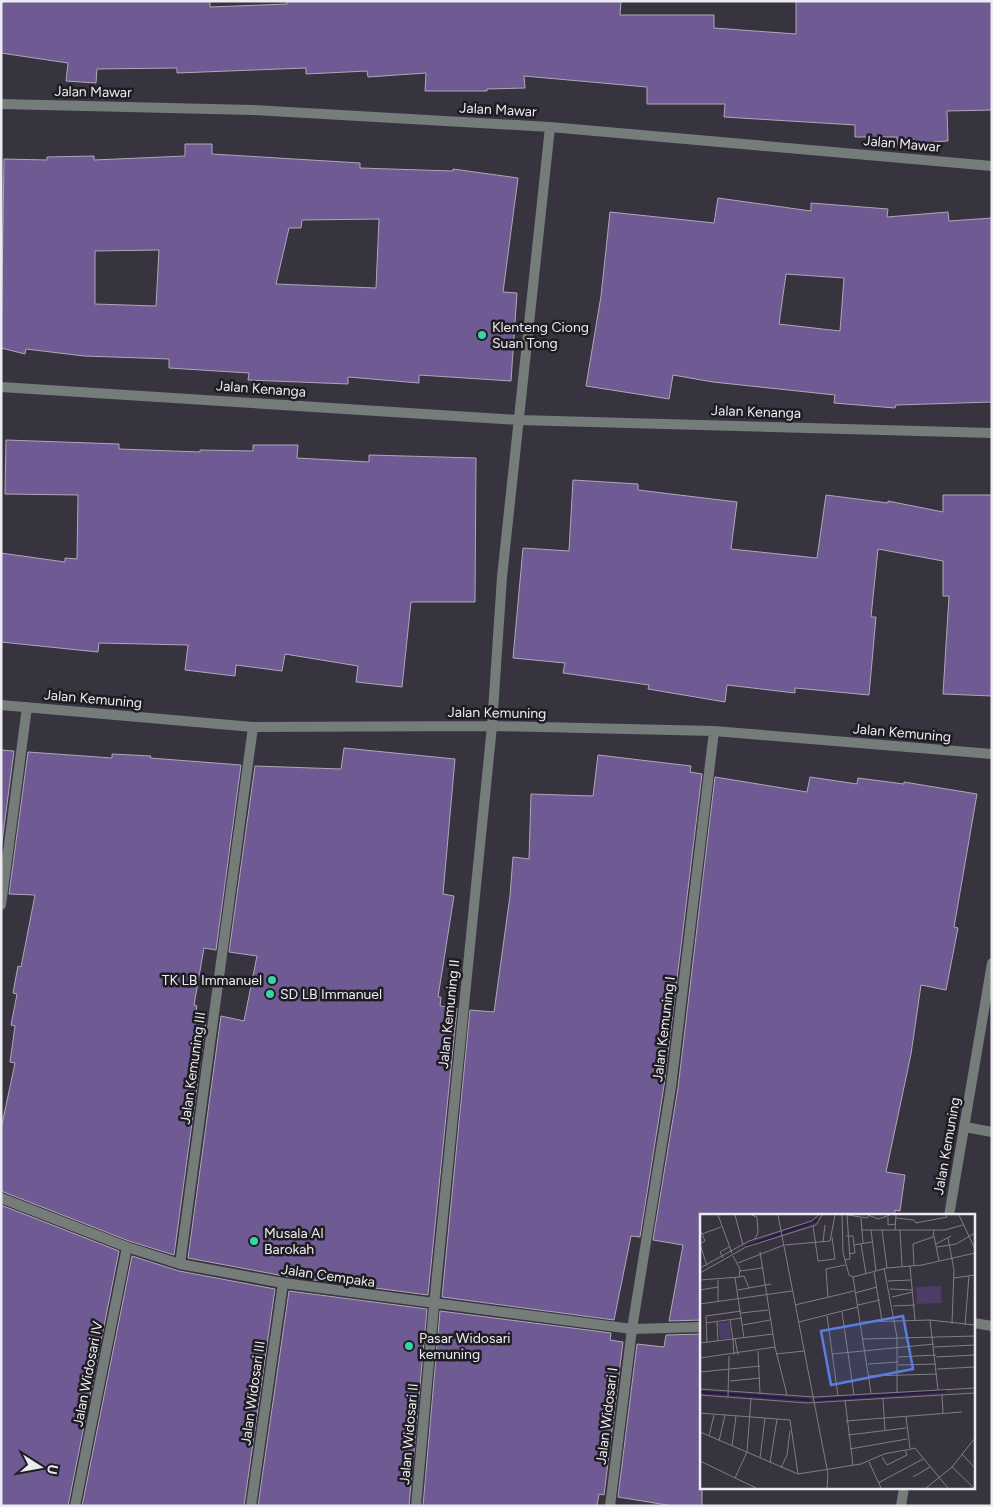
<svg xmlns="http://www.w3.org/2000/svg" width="993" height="1507" font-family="Figtree,sans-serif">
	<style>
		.building { fill: #6f5a94; stroke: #ada9b6; fill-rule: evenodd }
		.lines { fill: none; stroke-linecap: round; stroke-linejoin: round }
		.street { stroke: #757c79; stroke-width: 10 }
		.poi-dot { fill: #39d4a5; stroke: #1e1d21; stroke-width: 2 }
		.labels { text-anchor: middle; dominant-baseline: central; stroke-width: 5; stroke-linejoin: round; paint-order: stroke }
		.street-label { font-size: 14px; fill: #edebf2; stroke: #1e1d21 }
		.poi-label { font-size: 14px; fill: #edebf2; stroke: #1e1d21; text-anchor: start }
		.inset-river { fill: none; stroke: #2d164a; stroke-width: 2.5 }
		.inset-road { fill: none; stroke: #807d87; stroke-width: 1 }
		.view { fill: #5b7de0; fill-opacity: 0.15; stroke: #5b7de0; stroke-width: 2.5 }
		.inset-edge { fill: none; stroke: #edebf2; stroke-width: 2.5 }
	</style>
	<rect width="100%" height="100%" fill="#37343f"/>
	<path class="building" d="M 1,1 L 210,1 L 210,7 L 287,4 L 287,1 L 621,1 L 620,15 L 714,15 L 714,28 L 796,34 L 796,1 L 992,1 L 992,110 L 947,111 L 948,141 L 897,144 L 897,137 L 855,137 L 855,125 L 724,117 L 725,104 L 647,104 L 647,87 L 524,76 L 525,88 L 487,89 L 487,91 L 425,91 L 426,73 L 368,77 L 367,71 L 306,74 L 306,68 L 177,73 L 177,68 L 97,69 L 96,83 L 66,81 L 68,63 L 1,53 Z
		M 185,144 L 212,144 L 212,154 L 360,163 L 360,168 L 453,171 L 453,169 L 518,178 L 503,292 L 517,293 L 511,381 L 419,375 L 419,383 L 348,377 L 348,384 L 248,380 L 249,373 L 169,368 L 169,359 L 84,356 L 26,349 L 25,354 L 1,348 L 4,159 L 47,160 L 47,157 L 94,156 L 94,160 L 185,156 ZM 379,219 L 376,288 L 276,284 L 289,228 L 301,228 L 302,220 ZM 159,250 L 156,306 L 95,304 L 95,251 Z
		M 718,198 L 811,211 L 811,203 L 888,209 L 887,217 L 948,212 L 949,221 L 992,218 L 992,402 L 896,405 L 895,408 L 834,403 L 835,395 L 713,382 L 673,375 L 669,399 L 586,386 L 601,296 L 610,212 L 714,223 ZM 786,274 L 844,278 L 840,331 L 779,324 Z
		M 6,440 L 119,444 L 119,449 L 200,452 L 200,450 L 253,451 L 253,445 L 298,445 L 297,458 L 369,462 L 369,455 L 476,458 L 475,602 L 411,602 L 402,687 L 356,682 L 358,666 L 285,654 L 282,671 L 236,665 L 235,676 L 185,670 L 188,645 L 99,643 L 98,652 L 1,642 L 1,553 L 65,562 L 65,558 L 77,559 L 78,495 L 5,494 Z
		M 573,480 L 638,484 L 638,490 L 737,502 L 731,549 L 817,558 L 826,495 L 888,503 L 888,501 L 943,512 L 943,495 L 992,495 L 992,696 L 943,694 L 949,596 L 943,596 L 943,561 L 878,549 L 871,617 L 876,617 L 869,695 L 795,688 L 795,693 L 727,685 L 725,702 L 648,689 L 649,685 L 563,673 L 565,663 L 513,658 L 523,548 L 569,551 Z
		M 344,748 L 455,759 L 443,894 L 454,896 L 438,997 L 441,997 L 440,1006 L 457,1008 L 428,1295 L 284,1276 L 188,1258 L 221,1016 L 244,1021 L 257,956 L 229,952 L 255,766 L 341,769 Z
		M 1,750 L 14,751 L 1,850 Z
		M 28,752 L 112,758 L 112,754 L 151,756 L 150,758 L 241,765 L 216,950 L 204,948 L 194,1005 L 197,1006 L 196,1011 L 207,1013 L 174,1255 L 129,1241 L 1,1191 L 1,1129 L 15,1063 L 10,1062 L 15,1026 L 11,1025 L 17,994 L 13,993 L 18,966 L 21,967 L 35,895 L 9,894 Z
		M 598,755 L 691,766 L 690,772 L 702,774 L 664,1086 L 640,1237 L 631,1236 L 614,1320 L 442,1297 L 470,1010 L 494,1012 L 510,896 L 513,857 L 529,859 L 531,794 L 593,796 Z
		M 715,777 L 807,792 L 810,777 L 857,784 L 858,778 L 904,784 L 904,782 L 977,794 L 954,927 L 958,928 L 946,990 L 921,985 L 911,1054 L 886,1172 L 905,1175 L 900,1211 L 895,1210 L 895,1216 L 702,1216 L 702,1320 L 669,1321 L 683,1245 L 653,1240 L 678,1088 Z
		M 1,1205 L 119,1251 L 68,1506 L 1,1506 Z
		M 132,1256 L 179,1271 L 275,1289 L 244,1506 L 82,1506 Z
		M 289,1291 L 427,1309 L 409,1506 L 258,1506 Z
		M 440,1311 L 611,1333 L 610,1340 L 623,1342 L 604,1495 L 599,1494 L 597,1506 L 423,1506 Z
		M 702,1334 L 702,1506 L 673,1506 L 618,1497 L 637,1344 L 664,1347 L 666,1335 Z"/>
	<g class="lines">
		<path class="street" d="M 1,104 L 253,110 L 550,127 L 992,166
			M 1,387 L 519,420 L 992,433
			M 1,705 L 253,727 L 492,726 L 714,731 L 992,754
			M 1,905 L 27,707
			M 965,1127 L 992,1132
			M 1,1198 L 127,1247 L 180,1264 L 283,1283 L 632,1329 L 702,1327
			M 949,1216 L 992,963
			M 180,1264 L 253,727
			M 974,1323 L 992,1326
			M 75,1506 L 127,1247
			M 251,1506 L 283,1283
			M 416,1506 L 434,1305 L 492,726 L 502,577 L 550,127
			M 610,1506 L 632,1329 L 671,1087 L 714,731
			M 901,1506 L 904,1488"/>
	</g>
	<g class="poi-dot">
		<circle cx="482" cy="335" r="5"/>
		<circle cx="272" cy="980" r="5"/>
		<circle cx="270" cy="994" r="5"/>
		<circle cx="254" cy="1241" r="5"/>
		<circle cx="409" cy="1346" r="5"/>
	</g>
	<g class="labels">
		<g class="street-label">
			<text transform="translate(93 92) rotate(1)">Jalan Mawar</text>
			<text transform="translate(498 110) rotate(3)">Jalan Mawar</text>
			<text transform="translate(902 144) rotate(5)">Jalan Mawar</text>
			<text transform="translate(261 389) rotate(4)">Jalan Kenanga</text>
			<text transform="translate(756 412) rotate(2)">Jalan Kenanga</text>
			<text transform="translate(93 699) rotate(5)">Jalan Kemuning</text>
			<text transform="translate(497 713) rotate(1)">Jalan Kemuning</text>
			<text transform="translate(902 733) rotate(5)">Jalan Kemuning</text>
			<text transform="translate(449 1014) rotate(-84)">Jalan Kemuning II</text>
			<text transform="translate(664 1029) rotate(-83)">Jalan Kemuning I</text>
			<text transform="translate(193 1068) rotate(-82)">Jalan Kemuning III</text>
			<text transform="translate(947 1146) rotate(-80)">Jalan Kemuning</text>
			<text transform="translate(328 1276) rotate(8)">Jalan Cempaka</text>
			<text transform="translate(88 1374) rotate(-79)">Jalan Widosari IV</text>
			<text transform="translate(253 1393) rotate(-82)">Jalan Widosari III</text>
			<text transform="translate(607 1416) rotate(-83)">Jalan Widosari I</text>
			<text transform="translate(409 1434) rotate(-85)">Jalan Widosari II</text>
		</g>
		<g class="poi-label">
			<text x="492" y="327">Klenteng Ciong<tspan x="492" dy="16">Suan Tong</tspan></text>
			<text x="262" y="980" text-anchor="end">TK LB Immanuel</text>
			<text x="280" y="994">SD LB Immanuel</text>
			<text x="264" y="1233">Musala Al<tspan x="264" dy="16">Barokah</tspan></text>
			<text x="419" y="1338">Pasar Widosari<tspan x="419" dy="16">kemuning</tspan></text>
		</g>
	</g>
	<g transform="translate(700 1214)">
		<rect width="275" height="275" fill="#37343f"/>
		<path d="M 241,72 L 242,89 L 217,90 L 216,73 ZM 29,108 L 31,124 L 20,125 L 18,109 Z" fill="#4c3c67"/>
		<path class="inset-river" d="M 47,32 L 118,6M 0,178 L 111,186M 115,186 L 246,177"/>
		<path class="inset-road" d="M 18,1 L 32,39M 35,1 L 43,31M 52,1 L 57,3 L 58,18 L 55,25M 78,1 L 128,260 L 127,274M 142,1 L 143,39 L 149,61 L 153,63M 148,1 L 167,4 L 169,1M 168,1 L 178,5 L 190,1M 259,1 L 275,35M 188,3 L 188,11 L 196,10M 161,4 L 163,29M 196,4 L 214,6 L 216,9 L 247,3 L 246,1M 113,12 L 118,47 L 135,45 L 132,23M 0,15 L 5,27 L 0,30 L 7,52M 161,16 L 245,16 L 263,11M 171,16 L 176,57M 182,16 L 187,54M 195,16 L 196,1M 200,16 L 202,52M 2,20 L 21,13M 146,22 L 153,22 L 155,39 L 149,40M 234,22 L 239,47M 248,24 L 254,56 L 252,110M 123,28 L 125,11M 161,30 L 166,60M 236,30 L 251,22M 85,31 L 130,27 L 135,1M 154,31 L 172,28M 237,33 L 256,30 L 275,19M 60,38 L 75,133 L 87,181M 23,44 L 20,38 L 29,33M 145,46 L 150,45 L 147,1M 38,49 L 84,31M 210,52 L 215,106M 214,52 L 213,30 L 233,23 L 234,16M 0,54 L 49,27 L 112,7 L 118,1M 184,54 L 197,123 L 197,178M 40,57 L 62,54M 174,58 L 182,107M 0,59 L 46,33 L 116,11 L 122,1M 39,63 L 44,62 L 49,74M 153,63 L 187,54 L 222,51 L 275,39M 153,63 L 171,179M 35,64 L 44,124M 254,64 L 275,61M 0,66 L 39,63 L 40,55 L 33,42M 18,66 L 18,88M 188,67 L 211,66M 190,75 L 213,76M 0,76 L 18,73M 38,76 L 71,70M 155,79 L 177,73M 192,83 L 213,78M 128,84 L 126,55 L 145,51M 0,90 L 92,77M 95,91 L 154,77M 158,91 L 180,86M 193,92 L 215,91M 142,98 L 154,181M 41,99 L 68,96M 127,102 L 138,182M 30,106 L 33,126M 230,106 L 238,176M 17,108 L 18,127M 99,108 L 158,93M 162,108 L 230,106 L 275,111M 6,109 L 42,104M 43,111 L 70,106M 265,111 L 269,62M 35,125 L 38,141M 163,125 L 275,122M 33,126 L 34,141M 7,128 L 6,102 L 41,97M 0,129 L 73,120M 234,133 L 275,131M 58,137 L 60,180M 76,140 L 104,137M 132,140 L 234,130M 198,143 L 236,141M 236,143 L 275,141M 0,144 L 75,133M 168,150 L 198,148M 198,151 L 236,150M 237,155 L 275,153M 0,158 L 60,152M 169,162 L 237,160M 30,167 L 60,164M 0,175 L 114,183 L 275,174M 0,181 L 107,189 L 275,179M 242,181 L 243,199M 28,183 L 29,142M 183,185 L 185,216M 145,186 L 153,251M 0,199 L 90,206 L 98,260M 206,203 L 210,234M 146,207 L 262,198M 0,218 L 98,260 L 161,250 L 184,240 L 205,236 L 207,241 L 187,251 L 182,243M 148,221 L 206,214M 9,222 L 14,201M 19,227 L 25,201M 32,232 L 36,202M 150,235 L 207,225M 206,236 L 215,234 L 248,274M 262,240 L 275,254M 60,244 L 65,204M 0,247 L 56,274M 169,248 L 181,274M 70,249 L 77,205M 252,253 L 274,274M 81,254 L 87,241 L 90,217M 213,263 L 230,253M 35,264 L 47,238 L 51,184M 178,269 L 223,245M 226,274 L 252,253 L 275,224"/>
		<path class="view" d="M 203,102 L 213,155 L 131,171 L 121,117 Z"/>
		<rect width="275" height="275" class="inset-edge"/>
	</g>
	<rect width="993" height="1507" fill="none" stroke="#edebf2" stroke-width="5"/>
	<g transform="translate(40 1467) rotate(101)" stroke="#1e1d21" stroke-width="4" paint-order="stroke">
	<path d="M0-4L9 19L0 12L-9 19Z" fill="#edebf2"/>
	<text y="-8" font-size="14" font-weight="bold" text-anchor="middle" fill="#edebf2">U</text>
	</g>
</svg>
